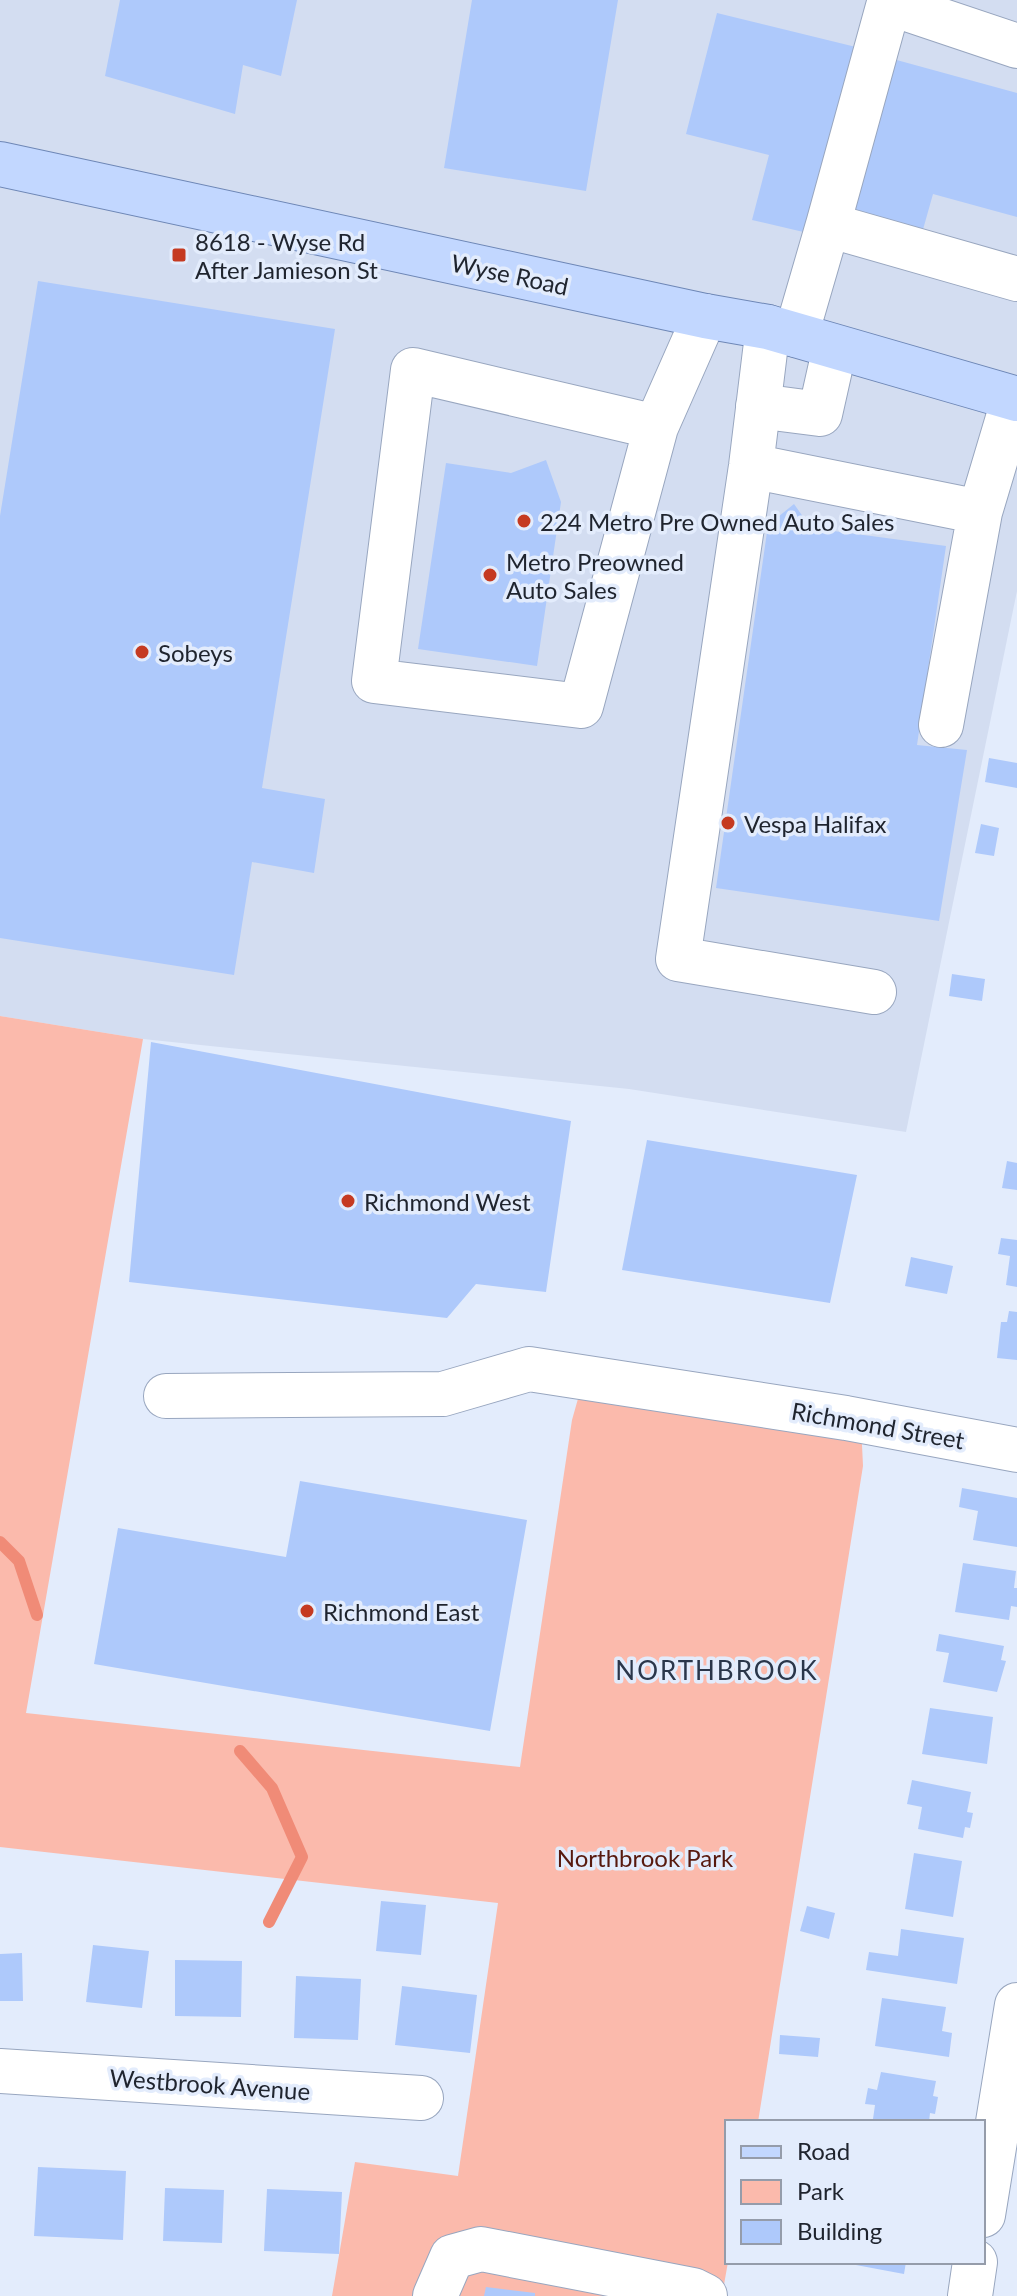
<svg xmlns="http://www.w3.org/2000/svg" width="1017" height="2296" font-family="Lato,sans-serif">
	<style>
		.built { fill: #d3ddf1 }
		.green { fill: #fbbaac }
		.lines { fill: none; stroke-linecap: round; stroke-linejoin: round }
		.stream { stroke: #f08b77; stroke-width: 12 }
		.building { fill: #aec9fb }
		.minor-casing { stroke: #98a6bf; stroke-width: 46 }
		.major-casing { stroke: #6e87b6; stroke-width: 46 }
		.minor { stroke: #fff; stroke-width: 44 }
		.major { stroke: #c2d7ff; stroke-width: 44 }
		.poi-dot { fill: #c53a21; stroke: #e3ecfc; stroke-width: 3 }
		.labels { text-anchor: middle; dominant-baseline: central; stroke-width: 7; stroke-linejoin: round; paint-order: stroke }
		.poi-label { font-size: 24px; fill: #1f242e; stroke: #e3ecfc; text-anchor: start }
		.street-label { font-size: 24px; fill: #1f242e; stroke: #e3ecfc }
		.park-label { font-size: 24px; fill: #57190e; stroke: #e3ecfc }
		.neighbourhood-label { font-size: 26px; letter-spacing: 2px; fill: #2a364a; stroke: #e3ecfc }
	</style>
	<rect width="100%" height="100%" fill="#e3ecfc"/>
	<path class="built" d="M 0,0 L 1017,0 L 1017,591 L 906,1132 L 629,1089 L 143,1039 L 0,1016 Z"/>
	<path class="green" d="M 0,1016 L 143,1039 L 26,1713 L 520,1767 L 572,1420 L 583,1381 L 861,1424 L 863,1466 L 758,2122 L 727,2122 L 728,2262 L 722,2296 L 332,2296 L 355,2162 L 458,2176 L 498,1903 L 0,1847 Z"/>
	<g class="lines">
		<path class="stream" d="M 0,1542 L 19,1561 L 37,1615
			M 240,1751 L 272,1788 L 302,1857 L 269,1922"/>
	</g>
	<path class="building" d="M 120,0 L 297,0 L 281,76 L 243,65 L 235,114 L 105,76 Z
		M 472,0 L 618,0 L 586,191 L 444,168 Z
		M 717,13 L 860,48 L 812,234 L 752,220 L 769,155 L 686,134 Z
		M 893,59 L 1017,93 L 1017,217 L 933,194 L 922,233 L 850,212 Z
		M 38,281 L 335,329 L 262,788 L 325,799 L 314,873 L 252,862 L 234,975 L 0,938 L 0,516 Z
		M 546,460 L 561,502 L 537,666 L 418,649 L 446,463 L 511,473 Z
		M 794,504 L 811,528 L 946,546 L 917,745 L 967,750 L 939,921 L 716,888 L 768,525 Z
		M 989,758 L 1017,763 L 1017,788 L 985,782 Z
		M 981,824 L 999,828 L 994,856 L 975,853 Z
		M 952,974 L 985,979 L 982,1001 L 949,996 Z
		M 151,1042 L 571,1121 L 546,1292 L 476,1284 L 447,1318 L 129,1282 Z
		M 647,1140 L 857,1175 L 830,1303 L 622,1270 Z
		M 1007,1161 L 1017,1163 L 1017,1190 L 1002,1188 Z
		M 1001,1238 L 1017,1240 L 1017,1287 L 1006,1285 L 1010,1256 L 998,1254 Z
		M 911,1257 L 953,1266 L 947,1294 L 905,1286 Z
		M 1009,1311 L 1017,1312 L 1017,1360 L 997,1358 L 1001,1322 L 1007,1322 Z
		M 300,1481 L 527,1520 L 490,1731 L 94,1664 L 118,1528 L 286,1557 Z
		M 962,1488 L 1017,1498 L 1017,1547 L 973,1540 L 978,1511 L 959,1507 Z
		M 963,1563 L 1016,1571 L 1014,1588 L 1017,1588 L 1017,1607 L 1011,1606 L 1009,1620 L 955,1612 Z
		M 939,1634 L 1004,1646 L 1001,1660 L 1006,1661 L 997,1692 L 943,1682 L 949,1653 L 936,1651 Z
		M 930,1708 L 993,1717 L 987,1764 L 922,1754 Z
		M 912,1780 L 971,1792 L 967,1812 L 973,1813 L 970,1828 L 965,1827 L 963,1838 L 918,1829 L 922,1807 L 907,1804 Z
		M 914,1853 L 962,1861 L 953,1917 L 905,1909 Z
		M 381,1901 L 426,1905 L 421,1955 L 376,1951 Z
		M 807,1906 L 835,1913 L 829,1939 L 800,1931 Z
		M 901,1929 L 964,1938 L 957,1984 L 866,1970 L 869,1952 L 898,1956 Z
		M 93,1945 L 149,1951 L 142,2008 L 86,2002 Z
		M 22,1953 L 23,2001 L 0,2001 L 0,1954 Z
		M 175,1960 L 242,1961 L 241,2017 L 175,2016 Z
		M 296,1976 L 361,1979 L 358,2040 L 294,2038 Z
		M 402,1986 L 477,1995 L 470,2053 L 395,2045 Z
		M 882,1998 L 946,2007 L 942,2031 L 952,2033 L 949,2057 L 875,2046 Z
		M 780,2035 L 820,2038 L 818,2057 L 779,2054 Z
		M 881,2072 L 936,2081 L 933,2096 L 938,2097 L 935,2114 L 930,2113 L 929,2122 L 891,2122 L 873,2119 L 875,2105 L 865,2104 L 868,2088 L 877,2090 Z
		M 38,2167 L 126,2171 L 123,2240 L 34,2236 Z
		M 165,2188 L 224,2190 L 222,2243 L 163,2241 Z
		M 267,2189 L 342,2192 L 339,2254 L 264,2251 Z
		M 856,2262 L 906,2262 L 904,2274 L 856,2265 Z
		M 486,2287 L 535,2293 L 535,2296 L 484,2296 Z"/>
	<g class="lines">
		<g class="minor-casing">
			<path id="minor" d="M 828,225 L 889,3 L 1017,46
				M 768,327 L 751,466 L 678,959 L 874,992
				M 796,335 L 828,225 L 1017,279
				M 758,406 L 820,414 L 835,347
				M 656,427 L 413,370 L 374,681 L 581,706 L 656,427 L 705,316
				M 751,466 L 980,512 L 1014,398
				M 941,725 L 980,512
				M 166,1396 L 443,1394 L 529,1369 L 846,1418 L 1017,1450
				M 0,2071 L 421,2098
				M 983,2215 L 1017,2005
				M 435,2296 L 452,2257 L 481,2249 L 693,2290 L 705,2296
				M 970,2296 L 975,2262"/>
		</g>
		<g class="major-casing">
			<path id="major" d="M 0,164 L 705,316 L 768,327 L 1017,399"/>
		</g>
		<use href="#minor" class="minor"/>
		<use href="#major" class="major"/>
	</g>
	<g class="poi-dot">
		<rect x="171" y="247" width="16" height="16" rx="4"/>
		<circle cx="524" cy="521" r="8"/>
		<circle cx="490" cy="575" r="8"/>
		<circle cx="142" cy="652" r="8"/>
		<circle cx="728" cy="823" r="8"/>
		<circle cx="348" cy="1201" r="8"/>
		<circle cx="307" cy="1611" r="8"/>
	</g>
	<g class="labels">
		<g class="poi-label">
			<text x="195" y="241">8618 - Wyse Rd<tspan x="195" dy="28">After Jamieson St</tspan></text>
			<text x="540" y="521">224 Metro Pre Owned Auto Sales</text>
			<text x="506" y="561">Metro Preowned<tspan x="506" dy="28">Auto Sales</tspan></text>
			<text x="158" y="652">Sobeys</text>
			<text x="744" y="823">Vespa Halifax</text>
			<text x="364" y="1201">Richmond West</text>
			<text x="323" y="1611">Richmond East</text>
		</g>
		<g class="street-label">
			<text transform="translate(510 274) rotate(12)">Wyse Road</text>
			<text transform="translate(878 1425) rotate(10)">Richmond Street</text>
			<text transform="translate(210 2084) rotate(4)">Westbrook Avenue</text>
		</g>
		<g class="park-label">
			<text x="645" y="1857">Northbrook Park</text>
		</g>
		<g class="neighbourhood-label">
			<text x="717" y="1670">NORTHBROOK</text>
		</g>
	</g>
	<rect x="725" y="2120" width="260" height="144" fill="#e3ecfc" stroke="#959caa" stroke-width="2"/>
	<rect x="741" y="2146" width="40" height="12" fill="#c2d7ff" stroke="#959caa" stroke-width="2"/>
	<text x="797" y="2160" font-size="24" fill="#1f242e">Road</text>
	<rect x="741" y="2180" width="40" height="24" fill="#fbbaac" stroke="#959caa" stroke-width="2"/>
	<text x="797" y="2200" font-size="24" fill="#1f242e">Park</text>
	<rect x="741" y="2220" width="40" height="24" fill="#aec9fb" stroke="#959caa" stroke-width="2"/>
	<text x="797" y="2240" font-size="24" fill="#1f242e">Building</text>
</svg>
